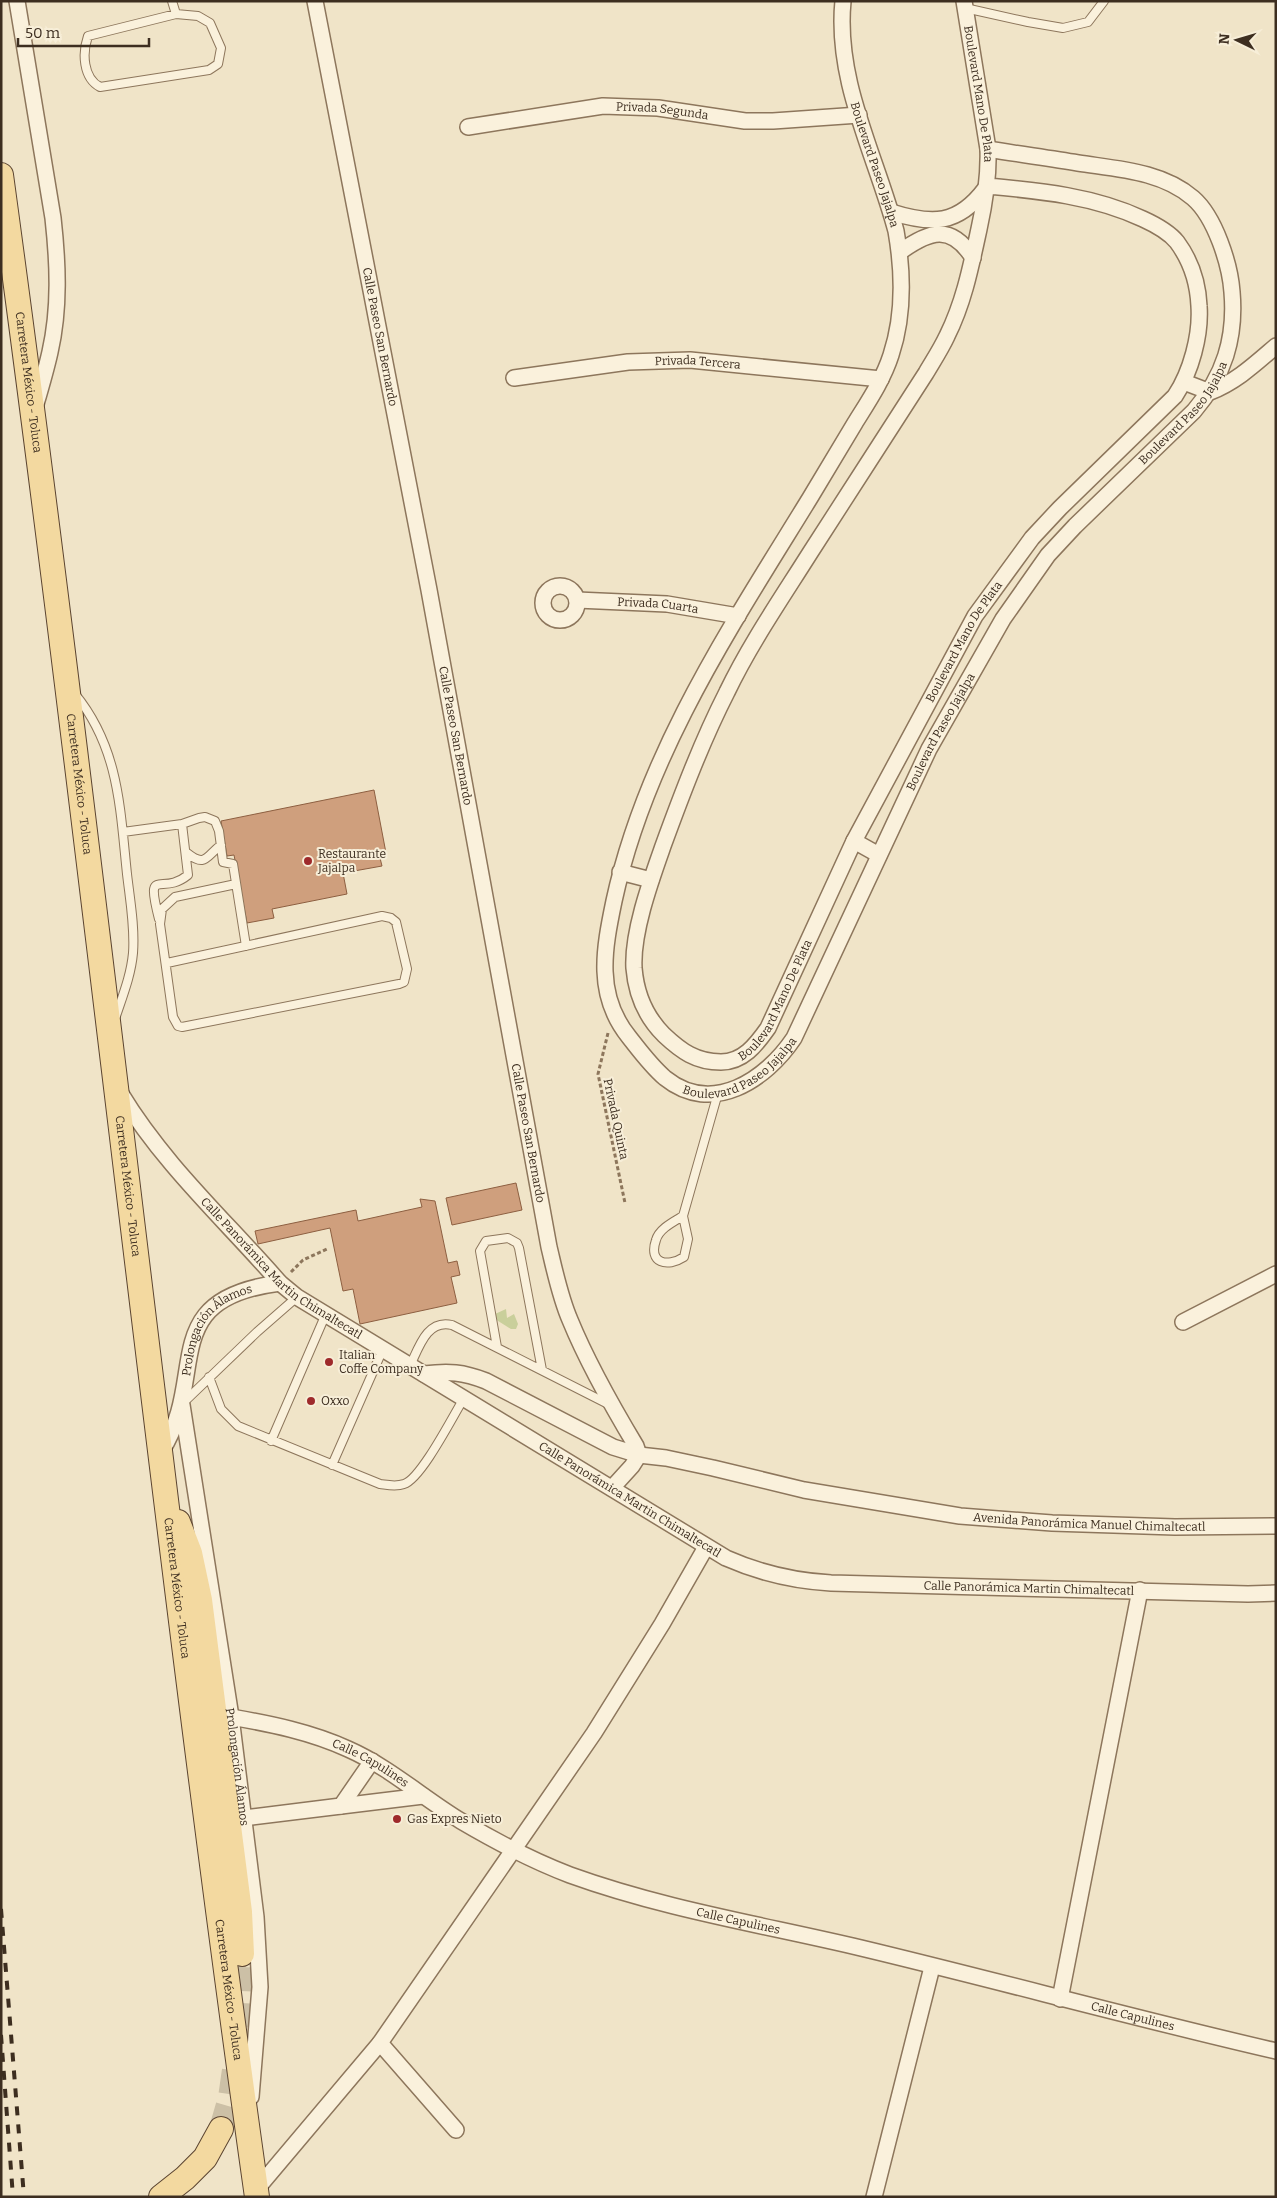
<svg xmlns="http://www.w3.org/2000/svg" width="1277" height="2198" font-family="Bitter,serif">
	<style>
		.green { fill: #c9cf9b }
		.building { fill: #cf9f7d; stroke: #8d5f41 }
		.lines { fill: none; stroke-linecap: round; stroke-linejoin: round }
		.primary-tunnel { stroke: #ccc0a6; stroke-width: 24; stroke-dasharray: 24 12; stroke-linecap: butt }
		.lane-casing { stroke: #8d765c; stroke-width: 10 }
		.street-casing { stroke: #8d765c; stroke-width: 18 }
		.primary-casing { stroke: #5b4430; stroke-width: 26 }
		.path { stroke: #8d765c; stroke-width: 3; stroke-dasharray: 4 2.5; stroke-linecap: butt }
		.lane { stroke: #faf1dc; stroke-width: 8 }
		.street { stroke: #faf1dc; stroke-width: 15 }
		.primary { stroke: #f3d9a0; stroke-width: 24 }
		.rail { stroke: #3d2e20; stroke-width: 4; stroke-dasharray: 9 9; stroke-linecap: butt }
		.poi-dot { fill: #9e2a2b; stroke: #f7eed8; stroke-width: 2 }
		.labels { text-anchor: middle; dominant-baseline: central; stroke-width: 4; stroke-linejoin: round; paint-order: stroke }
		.street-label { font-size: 12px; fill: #3d2e20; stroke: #f7eed8 }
		.poi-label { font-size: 12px; fill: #3d2e20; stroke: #f7eed8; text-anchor: start }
	</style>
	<rect width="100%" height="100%" fill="#f0e4c8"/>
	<path class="green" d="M 506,1309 L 507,1318 L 514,1314 L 518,1324 L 516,1329 L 511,1329 L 495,1319 L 495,1314 Z"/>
	<path class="building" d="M 374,790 L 386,853 L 379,854 L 382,866 L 343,873 L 347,894 L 272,909 L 274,918 L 247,923 L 234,855 L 227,856 L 221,821 Z
		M 516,1183 L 522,1210 L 452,1225 L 446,1198 Z
		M 420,1199 L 435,1201 L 448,1263 L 457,1261 L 460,1275 L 451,1277 L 457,1303 L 360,1324 L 353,1289 L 343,1291 L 330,1228 L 258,1244 L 255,1231 L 356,1210 L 358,1221 L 422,1207 Z"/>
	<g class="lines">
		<path class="primary-tunnel" d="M 239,2027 L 242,1954
			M 221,2129 L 230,2098 L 235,2063"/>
		<g class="lane-casing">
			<path id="lane" d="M 172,1 L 176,14
				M 965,8 L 1028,22 L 1063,28 L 1088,22 L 1104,1
				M 176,14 L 198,16 L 210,23 L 221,48 L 218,64 L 209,70 L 100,87 C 83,78 82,53 88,36 Z
				M 75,694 C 119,748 120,808 127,874 C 130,900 135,927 133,953 C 131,975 123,995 116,1016
				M 123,832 L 182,824 L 199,818 L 205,817 L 215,821 L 219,831 L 223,862 L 233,864 L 246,946
				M 187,853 C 206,868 206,856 221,845
				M 159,919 C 145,864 161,897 188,875 L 182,824
				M 167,963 L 382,916 L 391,918 L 396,922 L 407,969 L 404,982 L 399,984 L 182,1027 L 178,1026 L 173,1017 L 160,924 L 162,909 L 175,897 L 236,884
				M 683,1216 C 673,1222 659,1229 656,1240 C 648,1263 667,1268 684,1257 L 688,1239 L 683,1216 L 718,1093
				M 497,1347 L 480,1251 L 486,1241 L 508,1238 L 517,1243 L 519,1248 L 542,1370
				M 410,1366 C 419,1347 427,1319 452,1325 L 610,1405
				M 209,1377 L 221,1409 L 238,1426 L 380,1484 C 388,1485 396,1487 404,1484 C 421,1479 453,1416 464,1398
				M 183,1403 L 257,1332 L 297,1297
				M 271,1441 L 325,1316
				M 332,1465 L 383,1349"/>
		</g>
		<g class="street-casing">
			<g id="street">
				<path d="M 17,1 L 53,218 C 58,263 60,308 50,352 C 46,370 41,387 36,404"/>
				<path id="s1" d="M 315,1 L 429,590 L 549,1247 C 555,1272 560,1297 570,1320 C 588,1364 612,1406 636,1446 L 639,1455 L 632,1466 L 612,1488"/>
				<path id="s2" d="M 843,1 C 835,82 876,155 896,231 C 903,271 904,316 891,355 C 883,380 868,402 855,423 C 840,448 825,473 810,498 C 732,625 646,753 614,901 C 604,949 595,995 629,1037 C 640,1051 651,1066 665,1078 C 712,1116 766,1080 794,1038 L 929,749 L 1003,619 L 1048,555 L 1075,526 L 1194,411 C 1224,376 1236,338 1232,292 C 1230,264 1215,217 1193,198 C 1162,171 1117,169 1078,163 C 1048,158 1018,154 988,149"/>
				<path id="s3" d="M 964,1 L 988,149 C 989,177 985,202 979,229 C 971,266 964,302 947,336 C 941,349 933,361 926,373 C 887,433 849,493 810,553 C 781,599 750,644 727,692 C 702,741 682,794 663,846 C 651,880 632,932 634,968 C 636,993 646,1017 664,1035 C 681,1051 696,1062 721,1062 C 743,1062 756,1045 768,1028 L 854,841 L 975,616 L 1032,538 L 1060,508 L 1175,396 C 1191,372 1201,335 1199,306 C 1198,283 1191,261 1177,242 C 1169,232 1154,224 1143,219 C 1094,196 1041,191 988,186"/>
				<path id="s4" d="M 468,127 L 603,106 L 658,108 L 745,121 L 773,121 L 859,115"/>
				<path d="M 891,212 C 932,225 958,225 985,189"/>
				<path d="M 900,252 C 929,231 951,223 973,258"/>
				<path id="s5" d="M 514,378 L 628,362 L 690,360 L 881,379"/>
				<path d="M 1184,382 L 1210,392 C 1236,382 1255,364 1276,346"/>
				<circle cx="560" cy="603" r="17"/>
				<path id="s6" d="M 577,600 L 667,604 L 738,616"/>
				<path d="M 854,841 L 879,855"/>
				<path d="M 620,872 L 651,880"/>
				<path id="s7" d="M 121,1094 C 164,1165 226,1221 280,1283 L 297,1297 L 726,1558 C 760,1573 794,1581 831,1583 L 1248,1594 L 1276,1593"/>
				<path d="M 1183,1322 L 1276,1274"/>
				<path id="s8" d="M 424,1374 C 449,1371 463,1372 486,1381 L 613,1447 L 639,1455 L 666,1458 L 713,1468 L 804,1490 L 960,1516 L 1052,1523 L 1175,1527 L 1276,1526"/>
				<path id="s9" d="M 182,1405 L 231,1717 L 256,1917 L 260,1987 L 251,2097"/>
				<path id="s10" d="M 161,1452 C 210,1376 154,1299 280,1283"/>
				<path id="s11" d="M 231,1717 C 271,1724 311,1732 348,1749 C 389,1767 423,1798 461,1821 C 495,1841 533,1861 570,1875 C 664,1909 764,1925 861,1948 C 999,1981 1137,2019 1276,2051"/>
				<path d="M 341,1806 L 423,1796"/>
				<path d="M 244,1818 L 341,1806 L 372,1761"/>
				<path d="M 1060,1999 L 1140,1590"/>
				<path d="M 456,2130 L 380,2043 L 594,1733 L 662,1624 L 706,1547"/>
				<path d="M 256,2190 L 380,2043"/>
				<path d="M 874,2197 L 932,1967"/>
			</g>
		</g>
		<g class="primary-casing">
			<g id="primary">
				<path id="s12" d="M 1,175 C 93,848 162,1524 257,2197"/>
				<path d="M 178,1522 L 190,1553 L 200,1600 L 240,1912 L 242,1954"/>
				<path d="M 161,2197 L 185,2178 L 205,2158 L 221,2129"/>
			</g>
		</g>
		<path class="path" d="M 608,1033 L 598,1074 L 625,1203
			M 291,1272 L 303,1260 L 327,1249"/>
		<use href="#lane" class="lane"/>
		<use href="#street" class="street"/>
		<use href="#primary" class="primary"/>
		<path class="rail" d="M 1,1909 L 24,2197
			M 1,2035 L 13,2197"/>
	</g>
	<g class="poi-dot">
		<circle cx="308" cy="861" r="5"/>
		<circle cx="329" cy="1362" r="5"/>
		<circle cx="311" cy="1401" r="5"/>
		<circle cx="397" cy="1819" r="5"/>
	</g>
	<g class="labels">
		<g class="street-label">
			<text stroke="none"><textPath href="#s3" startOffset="94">Boulevard Mano De Plata</textPath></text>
			<text stroke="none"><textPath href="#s4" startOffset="196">Privada Segunda</textPath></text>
			<text stroke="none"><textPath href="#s2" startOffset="168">Boulevard Paseo Jajalpa</textPath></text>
			<text stroke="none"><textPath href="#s1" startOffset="342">Calle Paseo San Bernardo</textPath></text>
			<text stroke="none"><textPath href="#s5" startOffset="185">Privada Tercera</textPath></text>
			<text stroke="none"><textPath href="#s12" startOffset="209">Carretera México - Toluca</textPath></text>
			<text stroke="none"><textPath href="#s2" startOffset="2072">Boulevard Paseo Jajalpa</textPath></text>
			<text stroke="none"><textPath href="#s6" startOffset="81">Privada Cuarta</textPath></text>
			<text stroke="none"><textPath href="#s3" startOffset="1688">Boulevard Mano De Plata</textPath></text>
			<text stroke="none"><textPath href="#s2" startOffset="1668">Boulevard Paseo Jajalpa</textPath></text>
			<text stroke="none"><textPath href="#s1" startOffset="748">Calle Paseo San Bernardo</textPath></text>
			<text stroke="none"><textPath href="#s12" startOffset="614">Carretera México - Toluca</textPath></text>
			<text stroke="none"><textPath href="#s3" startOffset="1282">Boulevard Mano De Plata</textPath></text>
			<text stroke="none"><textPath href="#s2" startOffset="1262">Boulevard Paseo Jajalpa</textPath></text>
			<text transform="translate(616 1119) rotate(78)">Privada Quinta</text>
			<text stroke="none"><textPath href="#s1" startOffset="1152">Calle Paseo San Bernardo</textPath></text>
			<text stroke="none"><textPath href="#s12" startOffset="1019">Carretera México - Toluca</textPath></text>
			<text stroke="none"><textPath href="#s7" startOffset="239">Calle Panorámica Martin Chimaltecatl</textPath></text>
			<text stroke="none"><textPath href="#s10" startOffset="140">Prolongación Álamos</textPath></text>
			<text stroke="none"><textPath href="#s7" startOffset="659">Calle Panorámica Martin Chimaltecatl</textPath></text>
			<text stroke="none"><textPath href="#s8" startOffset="690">Avenida Panorámica Manuel Chimaltecatl</textPath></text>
			<text stroke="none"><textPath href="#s12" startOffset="1424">Carretera México - Toluca</textPath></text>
			<text stroke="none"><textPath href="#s7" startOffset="1078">Calle Panorámica Martin Chimaltecatl</textPath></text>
			<text stroke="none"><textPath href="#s11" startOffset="148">Calle Capulines</textPath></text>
			<text stroke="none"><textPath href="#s9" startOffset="366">Prolongación Álamos</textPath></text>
			<text stroke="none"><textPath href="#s11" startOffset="552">Calle Capulines</textPath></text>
			<text stroke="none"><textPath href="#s12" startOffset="1829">Carretera México - Toluca</textPath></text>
			<text stroke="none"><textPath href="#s11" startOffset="958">Calle Capulines</textPath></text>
		</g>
		<g class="poi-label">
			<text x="318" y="854">Restaurante<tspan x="318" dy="14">Jajalpa</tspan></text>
			<text x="339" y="1355">Italian<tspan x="339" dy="14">Coffe Company</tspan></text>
			<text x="321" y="1401">Oxxo</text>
			<text x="407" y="1819">Gas Expres Nieto</text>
		</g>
	</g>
	<rect width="1277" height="2198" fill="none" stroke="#3d2e20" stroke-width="5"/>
	<g transform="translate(1237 40) rotate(275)" stroke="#f7eed8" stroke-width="4" paint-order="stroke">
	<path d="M0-4L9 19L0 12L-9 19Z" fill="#3d2e20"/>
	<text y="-8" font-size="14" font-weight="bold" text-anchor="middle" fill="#3d2e20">N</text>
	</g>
	<path d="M18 38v8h131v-8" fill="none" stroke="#3d2e20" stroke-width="2.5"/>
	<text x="25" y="38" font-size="15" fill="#3d2e20" stroke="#f7eed8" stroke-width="4" paint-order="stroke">50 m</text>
</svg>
